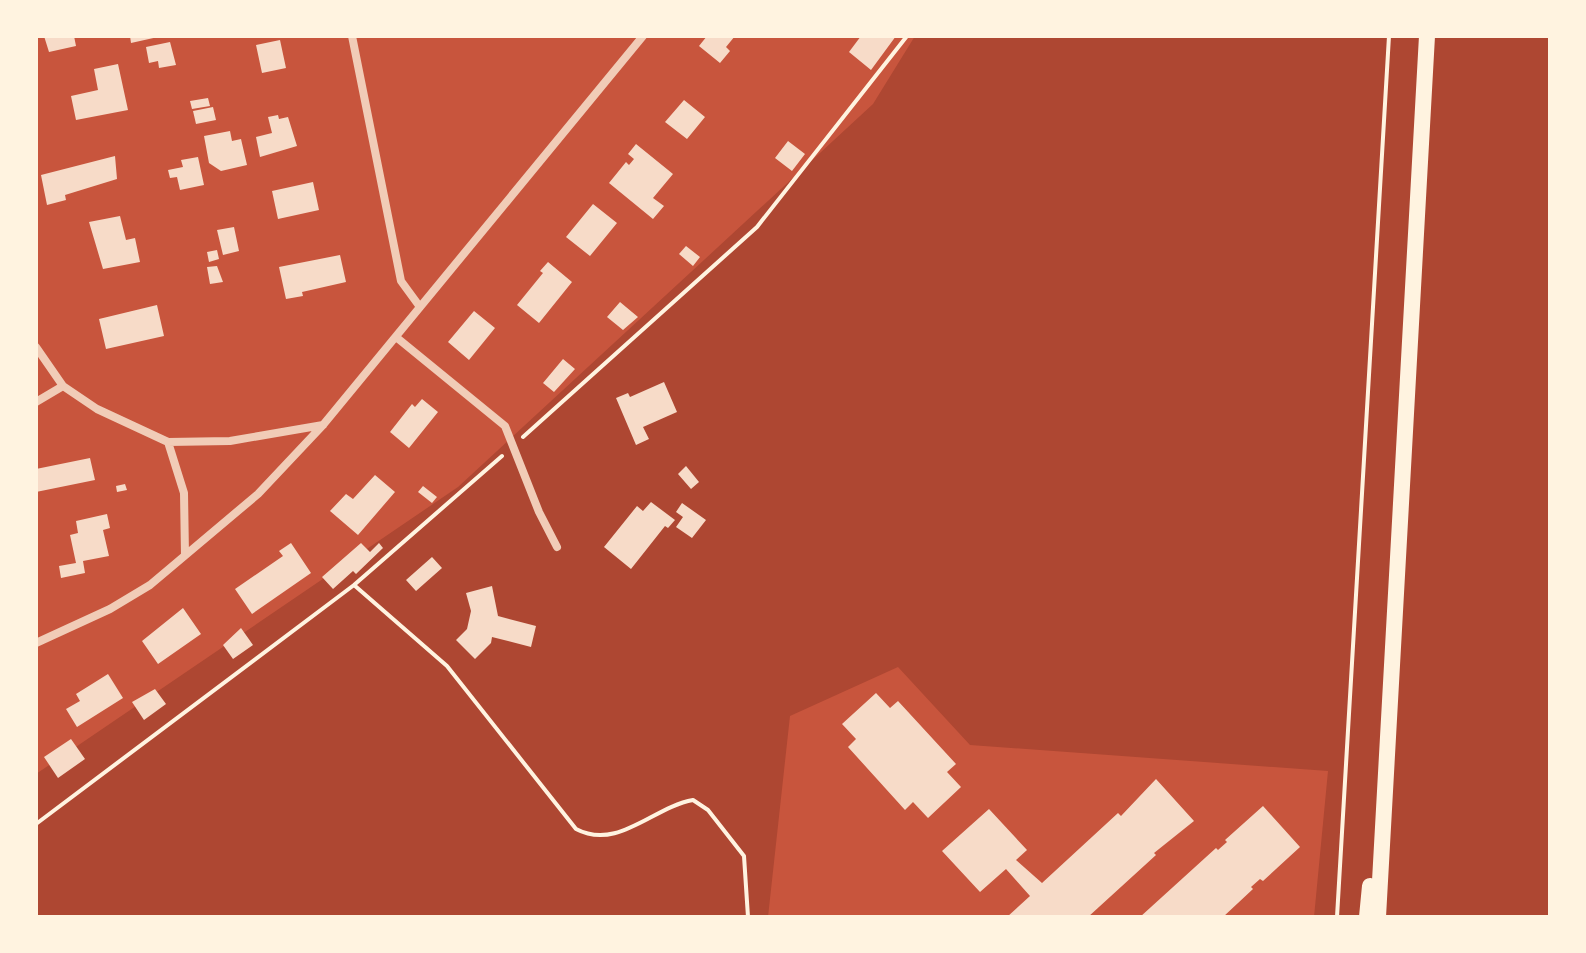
<svg xmlns="http://www.w3.org/2000/svg" width="1586" height="953" font-family="Inter,sans-serif">
	<style>
		.green { fill: #ae4732 }
		.building { fill: #f7dbc8 }
		.lines { fill: none; stroke-linecap: round; stroke-linejoin: round }
		.path { stroke: #fff3e0; stroke-width: 4 }
		.minor { stroke: #f1ccb7; stroke-width: 8 }
		.secondary { stroke: #fff3e0; stroke-width: 16 }
	</style>
	<rect width="100%" height="100%" fill="#c8553d"/>
	<path class="green" d="M 915,36 L 1550,36 L 1550,917 L 1314,917 L 1328,771 L 970,745 L 898,667 L 790,716 L 768,917 L 36,917 L 36,774 L 458,487 L 873,104 Z"/>
	<path class="building" d="M 44,36 L 74,36 L 76,46 L 49,52 Z
		M 130,36 L 157,36 L 158,37 L 131,43 Z
		M 707,36 L 735,36 L 726,47 L 730,51 L 720,63 L 699,46 Z
		M 861,36 L 896,36 L 871,70 L 849,52 Z
		M 280,40 L 286,68 L 262,73 L 256,45 Z
		M 170,42 L 176,65 L 159,68 L 158,61 L 149,63 L 146,47 Z
		M 118,64 L 128,110 L 76,120 L 71,96 L 98,90 L 94,69 Z
		M 208,98 L 210,106 L 192,109 L 190,101 Z
		M 684,100 L 705,117 L 687,139 L 665,122 Z
		M 213,107 L 216,120 L 196,124 L 193,111 Z
		M 278,115 L 279,119 L 288,117 L 297,146 L 260,157 L 256,137 L 272,133 L 268,117 Z
		M 230,131 L 232,141 L 241,139 L 247,165 L 221,171 L 209,163 L 204,136 Z
		M 788,141 L 805,154 L 792,171 L 775,158 Z
		M 636,144 L 673,174 L 653,198 L 664,206 L 653,219 L 609,183 L 626,162 L 629,165 L 634,159 L 628,154 Z
		M 115,156 L 117,179 L 65,195 L 66,200 L 47,205 L 41,175 Z
		M 198,157 L 204,185 L 180,190 L 177,177 L 170,178 L 168,170 L 183,167 L 181,160 Z
		M 313,182 L 319,210 L 278,219 L 272,191 Z
		M 593,204 L 617,223 L 590,256 L 566,237 Z
		M 120,216 L 126,240 L 135,238 L 140,262 L 103,269 L 89,222 Z
		M 234,227 L 239,251 L 223,255 L 217,230 Z
		M 686,246 L 700,257 L 693,266 L 679,254 Z
		M 217,250 L 219,259 L 209,262 L 207,252 Z
		M 340,255 L 346,282 L 302,292 L 303,296 L 286,299 L 279,267 Z
		M 548,262 L 572,282 L 539,323 L 517,305 L 543,273 L 540,271 Z
		M 217,266 L 223,282 L 210,284 L 207,267 Z
		M 620,302 L 638,317 L 623,330 L 607,317 Z
		M 157,305 L 164,336 L 106,349 L 99,319 Z
		M 474,311 L 495,328 L 469,360 L 448,342 Z
		M 563,359 L 575,369 L 554,392 L 543,383 Z
		M 664,382 L 677,412 L 643,427 L 649,439 L 636,445 L 616,398 L 628,393 L 630,397 Z
		M 422,399 L 438,412 L 409,448 L 390,432 L 412,404 L 415,407 Z
		M 90,458 L 95,480 L 36,492 L 36,469 Z
		M 686,466 L 699,482 L 691,489 L 678,474 Z
		M 375,475 L 395,492 L 358,535 L 330,511 L 346,494 L 353,499 Z
		M 125,484 L 127,490 L 117,492 L 116,486 Z
		M 423,486 L 437,497 L 432,503 L 418,492 Z
		M 651,502 L 675,520 L 668,528 L 665,526 L 631,569 L 604,547 L 637,506 L 643,511 Z
		M 682,503 L 706,520 L 692,538 L 676,527 L 683,517 L 676,512 Z
		M 107,514 L 110,528 L 103,530 L 109,556 L 83,561 L 85,573 L 61,578 L 59,566 L 76,563 L 70,535 L 78,533 L 76,521 Z
		M 291,543 L 311,573 L 252,614 L 235,589 L 283,556 L 279,551 Z
		M 361,543 L 370,552 L 379,543 L 383,548 L 356,574 L 353,571 L 333,589 L 322,577 Z
		M 432,557 L 442,568 L 416,591 L 406,580 Z
		M 492,586 L 498,616 L 536,626 L 531,647 L 492,637 L 491,643 L 475,659 L 456,640 L 467,629 L 471,611 L 466,593 Z
		M 183,608 L 201,634 L 158,664 L 142,641 Z
		M 241,628 L 253,645 L 233,659 L 223,645 Z
		M 108,674 L 123,698 L 77,727 L 66,709 L 80,701 L 76,694 Z
		M 155,689 L 166,704 L 144,720 L 132,702 Z
		M 876,693 L 890,708 L 898,701 L 956,764 L 947,772 L 961,787 L 928,818 L 913,802 L 905,810 L 848,747 L 856,739 L 842,724 Z
		M 71,739 L 85,759 L 58,778 L 44,757 Z
		M 1156,779 L 1194,821 L 1154,853 L 1156,855 L 1088,917 L 1007,917 L 1030,896 L 1006,869 L 980,892 L 942,851 L 989,809 L 1027,850 L 1016,860 L 1042,883 L 1118,813 L 1121,816 Z
		M 1263,806 L 1300,847 L 1263,881 L 1260,879 L 1251,887 L 1253,889 L 1223,917 L 1140,917 L 1216,848 L 1218,850 L 1227,842 L 1225,840 Z"/>
	<g class="lines">
		<path class="path" d="M 523,437 L 757,227 L 907,36
			M 354,585 L 447,666 L 576,829 C 618,851 653,807 693,800 L 708,810 L 744,856 L 748,917
			M 36,824 L 354,585 L 502,456
			M 1337,917 L 1389,36"/>
		<path class="minor" d="M 352,36 L 401,281 L 420,307
			M 396,337 L 505,426 L 539,512 L 557,547
			M 36,347 L 63,386 L 97,409 L 168,442 L 230,441 L 323,425
			M 36,402 L 63,386
			M 168,442 L 184,493 L 185,555
			M 36,643 L 110,609 L 150,585 L 258,494 L 323,425 L 643,36"/>
		<path class="secondary" d="M 1367,917 L 1370,886
			M 1378,917 L 1427,36"/>
	</g>
	<rect width="1586" height="953" fill="none" stroke="#fff3e0" stroke-width="76"/>
</svg>
